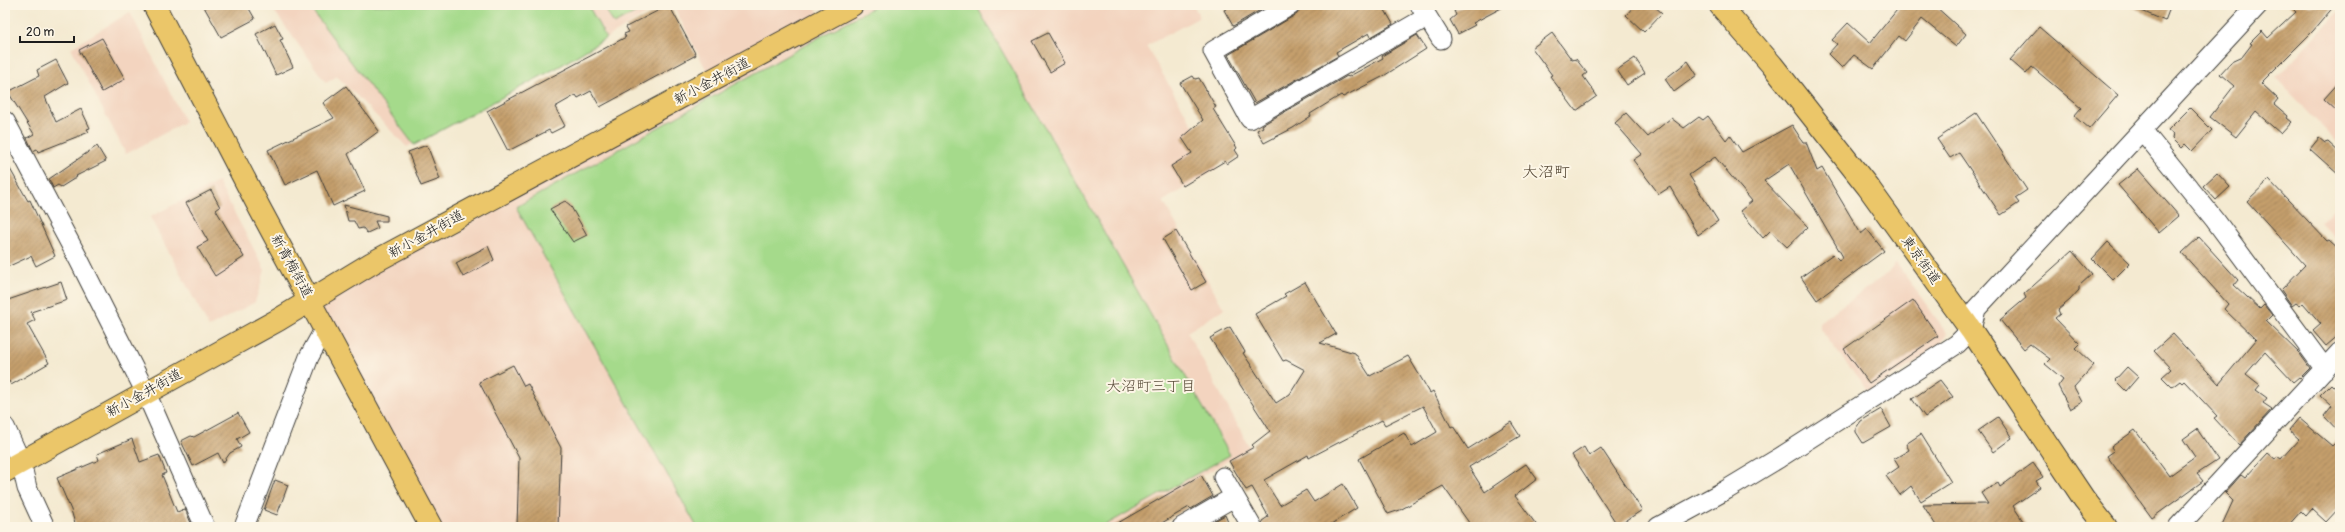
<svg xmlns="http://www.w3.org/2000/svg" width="2345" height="532" font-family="Pangolin,'Klee One',sans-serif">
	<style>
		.built { fill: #f3d4bf }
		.garden { fill: #a5da8b; stroke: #607b54 }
		.building { fill: url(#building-hatch) }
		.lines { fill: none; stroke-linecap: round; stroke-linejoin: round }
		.minor-casing { stroke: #3c3b37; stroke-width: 21 }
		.major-casing { stroke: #3c3b37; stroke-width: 24 }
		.minor { stroke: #fff; stroke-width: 19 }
		.major { stroke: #ebc669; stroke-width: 22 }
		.labels { text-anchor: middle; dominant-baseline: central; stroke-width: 4; stroke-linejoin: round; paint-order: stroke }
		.street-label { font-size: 14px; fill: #1c1c1c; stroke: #fcf5e5 }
		.neighbourhood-label { font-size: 15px; fill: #574a38; stroke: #fcf5e5 }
		.quarter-label { font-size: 16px; fill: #574a38; stroke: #fcf5e5 }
	</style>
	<defs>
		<pattern id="building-hatch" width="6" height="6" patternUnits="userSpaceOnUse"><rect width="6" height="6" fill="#c59f6c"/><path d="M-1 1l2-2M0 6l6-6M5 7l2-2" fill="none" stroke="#9f8158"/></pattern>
	</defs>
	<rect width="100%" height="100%" fill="#fcf5e5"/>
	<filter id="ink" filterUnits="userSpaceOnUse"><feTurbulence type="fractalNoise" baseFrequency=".025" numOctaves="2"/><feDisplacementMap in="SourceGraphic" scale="8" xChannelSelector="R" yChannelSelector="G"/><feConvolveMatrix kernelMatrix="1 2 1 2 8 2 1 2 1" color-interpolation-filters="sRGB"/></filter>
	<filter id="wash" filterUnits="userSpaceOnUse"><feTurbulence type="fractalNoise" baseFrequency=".012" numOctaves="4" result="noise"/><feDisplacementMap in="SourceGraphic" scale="16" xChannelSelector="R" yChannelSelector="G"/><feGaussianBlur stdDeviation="0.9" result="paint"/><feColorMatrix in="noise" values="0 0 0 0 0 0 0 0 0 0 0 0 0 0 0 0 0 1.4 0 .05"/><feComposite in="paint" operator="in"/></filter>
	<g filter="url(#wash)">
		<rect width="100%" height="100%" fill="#f4ead1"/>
		<path class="built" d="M 270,5 L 661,5 L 560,66 L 407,147 L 337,76 L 326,83 Z
			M 673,5 L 814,5 L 823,21 L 852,5 L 877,5 L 516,207 L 697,527 L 431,527 L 310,301 L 712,81 Z
			M 976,5 L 1193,5 L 1200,17 L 1146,46 L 1218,168 L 1163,201 L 1224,309 L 1187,332 L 1250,448 L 1112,527 L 1102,527 L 1230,455 Z
			M 2340,10 L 2340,145 L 2276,79 Z
			M 130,12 L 185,122 L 126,154 L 71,48 Z
			M 218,182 L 265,270 L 255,302 L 209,327 L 150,217 Z
			M 2340,202 L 2340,243 L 2320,222 Z
			M 1896,263 L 1947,333 L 1940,347 L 1869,392 L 1819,328 L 1819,322 L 1888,273 Z"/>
		<path class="garden" d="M 308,5 L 588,5 L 606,38 L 560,66 L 414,145 Z
			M 603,5 L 649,5 L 614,24 Z
			M 877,5 L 976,5 L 1230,455 L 1102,527 L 697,527 L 516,207 Z"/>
		<g id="blocks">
			<path class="building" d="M 203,5 L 247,5 L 255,19 L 221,37 Z
				M 669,5 L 696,55 L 600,107 L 591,91 L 578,98 L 576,95 L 555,107 L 565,126 L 551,133 L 549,130 L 508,151 L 487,111 L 626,37 L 624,34 L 629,32 L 626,27 Z
				M 1233,5 L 1269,5 L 1233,26 L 1224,10 Z
				M 1302,5 L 1382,5 L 1393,24 L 1371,37 L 1369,33 L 1336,52 L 1338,56 L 1255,103 L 1228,55 L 1297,14 Z
				M 1466,5 L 1507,5 L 1473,23 L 1475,25 L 1458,34 L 1450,20 L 1456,15 L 1454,11 Z
				M 1635,5 L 1653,5 L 1662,13 L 1644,32 L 1626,15 Z
				M 1901,5 L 1934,5 L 1966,34 L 1956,47 L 1922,19 L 1905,41 L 1899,36 L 1873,69 L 1854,55 L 1842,68 L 1828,54 L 1837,44 L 1832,40 L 1848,23 L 1870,43 Z
				M 2128,5 L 2171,5 L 2165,21 Z
				M 2289,5 L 2335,5 L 2313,31 L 2261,83 L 2278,99 L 2274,104 L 2288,116 L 2287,118 L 2292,122 L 2281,134 L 2256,112 L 2236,137 L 2210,117 L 2234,86 L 2220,74 L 2231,62 L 2242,57 L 2252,44 L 2250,43 L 2262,31 L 2268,38 L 2296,12 Z
				M 275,24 L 283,39 L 280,40 L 293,67 L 276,75 L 256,34 Z
				M 2039,27 L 2118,95 L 2089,129 L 2074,116 L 2081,108 L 2032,67 L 2026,74 L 2010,60 Z
				M 1048,33 L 1065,63 L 1050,72 L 1032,41 Z
				M 1552,33 L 1572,60 L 1576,59 L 1587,73 L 1583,76 L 1597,96 L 1576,111 L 1550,76 L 1552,75 L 1532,48 Z
				M 1417,35 L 1426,49 L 1382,77 L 1343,97 L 1341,95 L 1310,114 L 1311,116 L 1293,128 L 1264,143 L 1257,130 L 1263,127 L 1262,125 L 1347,76 L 1348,77 L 1383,58 L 1382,56 Z
				M 102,38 L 125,79 L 102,92 L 79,50 Z
				M 1635,58 L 1645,73 L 1627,85 L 1617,70 Z
				M 56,60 L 68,83 L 45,97 L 56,122 L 81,109 L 90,128 L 87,129 L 89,132 L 38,152 L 37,149 L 33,151 L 27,138 L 34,134 L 8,92 L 39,76 L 37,70 Z
				M 1688,61 L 1697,75 L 1674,92 L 1665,79 Z
				M 1193,76 L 1195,79 L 1199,78 L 1216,107 L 1213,109 L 1237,148 L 1235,150 L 1239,156 L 1227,164 L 1225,161 L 1183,186 L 1171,166 L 1192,153 L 1182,138 L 1203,120 L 1180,83 Z
				M 2340,81 L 2340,114 L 2324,99 Z
				M 346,86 L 379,131 L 348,154 L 365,191 L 333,206 L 317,170 L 285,185 L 268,150 L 334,118 L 323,103 Z
				M 2190,108 L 2212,130 L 2192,151 L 2185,144 L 2181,148 L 2172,139 L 2173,134 L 2168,130 Z
				M 1626,113 L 1648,137 L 1671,118 L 1684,128 L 1699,117 L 1703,120 L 1708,116 L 1726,140 L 1730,135 L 1742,152 L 1792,125 L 1803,142 L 1806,142 L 1817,171 L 1822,168 L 1861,234 L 1867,229 L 1884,251 L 1817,300 L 1801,277 L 1833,254 L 1839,260 L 1843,257 L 1789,164 L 1764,181 L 1808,227 L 1787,247 L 1770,231 L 1763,238 L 1740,211 L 1752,201 L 1715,157 L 1689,175 L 1718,221 L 1698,235 L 1670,187 L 1659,194 L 1633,160 L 1642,154 L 1615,123 Z
				M 1976,113 L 2027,190 L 2015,198 L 2019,203 L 2001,215 L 1959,153 L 1950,158 L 1937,139 Z
				M 2319,138 L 2325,143 L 2328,142 L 2340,153 L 2340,176 L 2310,149 Z
				M 427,145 L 440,179 L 421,186 L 408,152 Z
				M 97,146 L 106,161 L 76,176 L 77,177 L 61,187 L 58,185 L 53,188 L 49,179 Z
				M 5,160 L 28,201 L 30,200 L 55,256 L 36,266 L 31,256 L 5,268 Z
				M 2138,169 L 2179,216 L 2159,233 L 2118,185 Z
				M 2217,173 L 2230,187 L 2216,200 L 2203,186 Z
				M 2269,180 L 2327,241 L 2329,240 L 2340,250 L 2340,334 L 2326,346 L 2313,331 L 2321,324 L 2303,303 L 2300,306 L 2296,303 L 2292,306 L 2281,290 L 2305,265 L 2247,201 Z
				M 211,190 L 220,207 L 216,210 L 244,257 L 215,276 L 197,247 L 208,241 L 186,203 Z
				M 565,201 L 570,205 L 587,235 L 573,242 L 550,209 Z
				M 344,205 L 387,216 L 387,221 L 375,221 L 378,228 L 367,233 L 363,228 L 358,229 L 354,221 L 348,221 Z
				M 1176,231 L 1206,282 L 1192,290 L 1163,239 Z
				M 2199,237 L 2238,280 L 2234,285 L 2260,309 L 2264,305 L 2272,315 L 2266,321 L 2300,354 L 2310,368 L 2300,378 L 2299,377 L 2293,382 L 2265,352 L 2246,374 L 2260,385 L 2256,390 L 2267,398 L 2263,403 L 2272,409 L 2239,445 L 2214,418 L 2217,416 L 2184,381 L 2182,383 L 2180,381 L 2172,387 L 2162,377 L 2171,369 L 2154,351 L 2173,334 L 2219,384 L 2256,340 L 2224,309 L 2228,304 L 2182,253 Z
				M 2108,242 L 2130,263 L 2113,280 L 2092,259 Z
				M 488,246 L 494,260 L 463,277 L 456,263 Z
				M 2072,251 L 2092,274 L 2079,286 L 2079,290 L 2070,300 L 2058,310 L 2060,314 L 2055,318 L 2080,344 L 2076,348 L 2094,365 L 2074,387 L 2082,402 L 2070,409 L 2058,386 L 2063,379 L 2045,364 L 2050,359 L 2030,344 L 2024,349 L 2000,320 L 2026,298 L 2024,294 Z
				M 61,282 L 67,300 L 31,312 L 35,320 L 27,324 L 49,363 L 11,385 L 9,381 L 5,383 L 5,301 Z
				M 1305,282 L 1336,334 L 1320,343 L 1355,353 L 1370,376 L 1408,356 L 1430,393 L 1433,391 L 1451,427 L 1453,426 L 1468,449 L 1511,422 L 1520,436 L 1469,467 L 1485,492 L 1526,464 L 1537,479 L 1515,496 L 1538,527 L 1472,527 L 1443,486 L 1400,510 L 1388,514 L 1359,459 L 1404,433 L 1412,447 L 1437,432 L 1423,406 L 1385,425 L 1382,420 L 1309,458 L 1308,455 L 1264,480 L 1280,505 L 1306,490 L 1314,502 L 1343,484 L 1357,508 L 1326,527 L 1263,527 L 1262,521 L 1268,517 L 1266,512 L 1252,487 L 1246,490 L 1229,461 L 1254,447 L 1252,445 L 1270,431 L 1210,338 L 1230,327 L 1245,352 L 1243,353 L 1276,403 L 1290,394 L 1305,370 L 1286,360 L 1283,361 L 1255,314 L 1286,296 L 1284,294 Z
				M 1913,300 L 1938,336 L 1869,383 L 1844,349 Z
				M 513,365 L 524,386 L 528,384 L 561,448 L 558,527 L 517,527 L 519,458 L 479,382 Z
				M 2127,367 L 2138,377 L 2126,391 L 2115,380 Z
				M 1940,380 L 1953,397 L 1925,417 L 1912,399 Z
				M 2331,384 L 2340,393 L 2340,433 L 2324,416 L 2332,406 L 2320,395 Z
				M 1881,409 L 1891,427 L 1863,443 L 1856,432 L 1856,428 L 1861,421 Z
				M 238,413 L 249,432 L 237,439 L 241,447 L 230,453 L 223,463 L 218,453 L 193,466 L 181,441 L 191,436 L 194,437 Z
				M 1998,417 L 2012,438 L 1993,452 L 1978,431 Z
				M 2299,418 L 2332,446 L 2340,438 L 2340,507 L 2326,522 L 2312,509 L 2306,516 L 2301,511 L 2287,527 L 2221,527 L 2233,501 L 2225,493 L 2241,475 L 2245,478 L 2268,453 L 2275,459 L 2277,456 L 2281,459 L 2299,439 L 2289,430 Z
				M 2197,429 L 2218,460 L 2197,474 L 2203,481 L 2152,518 L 2107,456 L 2114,451 L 2111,447 L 2135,430 L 2169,476 L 2195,457 L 2183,439 Z
				M 1921,434 L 1951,482 L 1921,501 L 1911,486 L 1900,495 L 1886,476 L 1899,467 L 1894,459 L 1909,450 L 1906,444 Z
				M 132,439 L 140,462 L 159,455 L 166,473 L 162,475 L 177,512 L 185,509 L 191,523 L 183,527 L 76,527 L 71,510 L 57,478 L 99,460 L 97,454 Z
				M 1584,447 L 1589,456 L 1601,448 L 1642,510 L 1618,526 L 1572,455 Z
				M 2033,463 L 2043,477 L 2036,481 L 2040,487 L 2013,506 L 2027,527 L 1937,527 L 1923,505 L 1988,504 L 1981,493 L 1998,483 L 2000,487 Z
				M 1201,475 L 1213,496 L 1191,509 L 1189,507 L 1155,527 L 1111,527 Z
				M 275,480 L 288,485 L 277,515 L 264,510 Z
				M 1225,515 L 1230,527 L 1204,527 Z"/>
		</g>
	</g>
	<g filter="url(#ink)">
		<use href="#blocks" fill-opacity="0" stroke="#3c3b37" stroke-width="1"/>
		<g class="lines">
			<g class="minor-casing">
				<path id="minor" d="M 1291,5 L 1213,51 L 1250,119 L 1427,17
					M 1420,5 L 1441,39
					M 5,121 L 79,260 L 146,393 L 205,527
					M 2142,130 L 2215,220 L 2325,369
					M 5,427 L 21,462 L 27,488 L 45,527
					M 1223,477 L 1252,527
					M 244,527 L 309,357 L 325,328
					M 1182,527 L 1234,497
					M 1658,527 L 1726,490 L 1779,458 L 1957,344 L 1971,330 L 1976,309 L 2258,5
					M 2178,527 L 2340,352"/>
			</g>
			<g class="major-casing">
				<path id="major" d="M 154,5 L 260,209 L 431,527
					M 1720,5 L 1772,65 L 1868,187 L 1971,330 L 2084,499 L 2106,527
					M 5,471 L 278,320 L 372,263 L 852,5"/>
			</g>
			<use href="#minor" class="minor"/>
			<use href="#major" class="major"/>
		</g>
	</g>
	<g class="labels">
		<g class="street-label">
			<text transform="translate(712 81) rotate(-28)">新小金井街道</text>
			<text transform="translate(426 234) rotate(-29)">新小金井街道</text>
			<text transform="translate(1921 260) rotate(54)">東京街道</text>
			<text transform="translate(292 266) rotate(61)">新青梅街道</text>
			<text transform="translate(144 393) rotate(-29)">新小金井街道</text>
		</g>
		<g class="neighbourhood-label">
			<text x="1151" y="386">大沼町三丁目</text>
		</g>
		<g class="quarter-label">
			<text x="1546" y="172">大沼町</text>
		</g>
	</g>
	<rect width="2345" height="532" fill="none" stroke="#fcf5e5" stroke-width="20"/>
	<path d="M20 36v6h54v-6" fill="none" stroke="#1c1c1c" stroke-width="2"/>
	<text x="26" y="36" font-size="12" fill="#1c1c1c" stroke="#fcf5e5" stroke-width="3" paint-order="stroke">20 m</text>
</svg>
